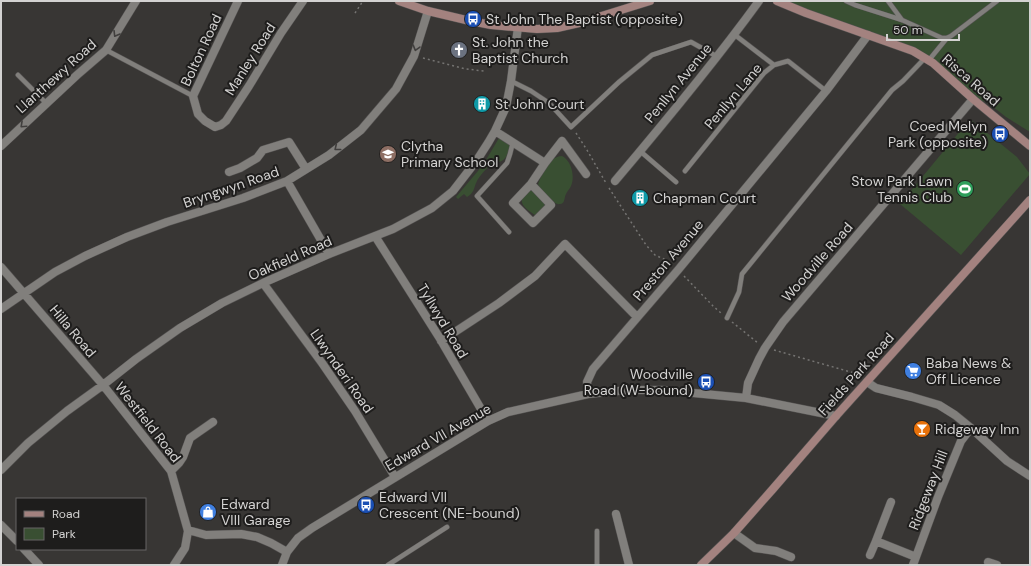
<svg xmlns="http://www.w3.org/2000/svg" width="1031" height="566" font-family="'DM Sans',sans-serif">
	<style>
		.green { fill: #394f32 }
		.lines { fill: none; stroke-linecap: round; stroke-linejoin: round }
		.service-casing { stroke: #555352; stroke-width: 5.5 }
		.minor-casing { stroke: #555352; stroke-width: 9 }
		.secondary-casing { stroke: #555352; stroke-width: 9 }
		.path { stroke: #757472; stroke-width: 1.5; stroke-dasharray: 2 3; stroke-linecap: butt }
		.service { stroke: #817f7c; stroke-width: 4.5 }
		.minor { stroke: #817f7c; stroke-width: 8 }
		.secondary { stroke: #a3827f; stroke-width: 8 }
		.oneway { stroke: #413f3e }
		.labels { text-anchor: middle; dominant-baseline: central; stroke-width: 4; stroke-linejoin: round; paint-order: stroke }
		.poi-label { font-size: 14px; fill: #d3d2d1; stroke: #1e1d1c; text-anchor: start }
		.street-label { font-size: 14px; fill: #d3d2d1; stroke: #1e1d1c }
	</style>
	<rect width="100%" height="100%" fill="#383634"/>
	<path class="green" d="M 777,1 L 1030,1 L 1030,132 L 1006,117 L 987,102 L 973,99 L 929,60 Z
		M 970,119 L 1017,157 L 1030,174 L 961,255 L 900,204 Z
		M 499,138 L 509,142 C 510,148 509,152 506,157 C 501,164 495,162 489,166 C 485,170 479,177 477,181 C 473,189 475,192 467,197 L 464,194 L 458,199 L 456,197 L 483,165 Z
		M 562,156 C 572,161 575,177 571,186 C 570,189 567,191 566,194 C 564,198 565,204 560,204 C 556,205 552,200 550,198 C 545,193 540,190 538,184 C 543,172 548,157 562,156 Z
		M 533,190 L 545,202 L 546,206 L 535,215 C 531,212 520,206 522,199 C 523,196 527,193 529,191 Z"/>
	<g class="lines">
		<g class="service-casing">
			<path id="service" d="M 846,1 L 855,5 L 902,20 L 942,38 L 947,38 L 951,36 L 997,1
				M 888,1 L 902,20
				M 735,35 L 774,65
				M 106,50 L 193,96
				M 929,60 L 947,38
				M 18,75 L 46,103
				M 511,81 L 531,91 L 549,103 L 571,127 L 619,82 L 652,55 L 691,42 L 716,56
				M 640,151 L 676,182
				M 685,171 L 764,73 L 774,65 L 788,61 L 826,91
				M 509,232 L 477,196 L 507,163 L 510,154 L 513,142
				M 727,318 L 739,292 L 742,274 L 892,90 L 903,81 L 925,58
				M 597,531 L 597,565
				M 388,565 L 447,527"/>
		</g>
		<g class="minor-casing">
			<path id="minor" d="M 238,1 L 193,96 L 198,114 L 205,121 L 215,127 L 221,125 L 226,121 L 249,86 L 281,33 L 303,1
				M 495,131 L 545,163 L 531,184 L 513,203 L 533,223 L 551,205 L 531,184
				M 1,146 L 77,75 L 106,50 L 136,1
				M 545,163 L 562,141 L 586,174
				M 229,172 L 240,168 L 257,158 L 263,150 L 289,142 L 306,169
				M 287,181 L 329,254
				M 615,181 C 665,122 714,63 759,1
				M 375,236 L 439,337 L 488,421
				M 1,267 L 103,385 L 171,471 L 188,531 L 185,548 L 174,565
				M 263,283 L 322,363 L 355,411 L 395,477
				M 1,309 L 55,272 L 85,256 L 127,237 L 167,222 L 243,198 L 287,181 L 329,155 L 361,130 L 396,89 L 414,56 L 428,11
				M 441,341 L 461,328 L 499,303 L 535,276 L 565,244 L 637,317
				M 867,382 L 876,388 L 912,397 L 939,405 L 955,415 L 971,428 L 1007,461 L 1030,476
				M 588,394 L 587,382 L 593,369 L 678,270 L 826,91 L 868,35
				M 746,398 L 748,383 L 759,359 L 765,348 L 783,322 L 973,99
				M 1,470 L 28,443 L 67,411 L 103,385 L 136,359 L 180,328 L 222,303 L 263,283 L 329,254 L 393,229 L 432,208 L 453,191 L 477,160 L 488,143 L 495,131 L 506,107 L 511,81 L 518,27
				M 171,471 L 179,463 L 183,457 L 190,438 L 213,422
				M 616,514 L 629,565
				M 1,525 L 17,541
				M 188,530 L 206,535 L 241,534 L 257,537 L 271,543 L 287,552
				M 734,533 L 755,548 L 776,551 L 791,557
				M 876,541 L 891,502
				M 24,549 L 39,565
				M 870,555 L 876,541 L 916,557
				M 988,562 L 997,565
				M 282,565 L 287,552 L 298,538 L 312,528 L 488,421 L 508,412 L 588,394 L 628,390 L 662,390 L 746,398 L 836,416
				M 913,565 L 938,497 L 961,441 L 971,428"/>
		</g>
		<g class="secondary-casing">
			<path id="secondary" d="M 399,1 L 428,11 L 466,20 L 491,25 L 537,29 L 557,28 L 579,23 L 650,1
				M 777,1 L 806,13 L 913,51 L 933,63 L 973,99 L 1030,146
				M 701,565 L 734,533 L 772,490 L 836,416 L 1030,200"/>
		</g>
		<path class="path" d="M 355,13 L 363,1
			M 423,58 L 466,69 L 484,71
			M 576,133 L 587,150 L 606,183
			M 609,188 L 646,245 L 655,255 L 666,260 L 671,264
			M 684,276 L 713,306 L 721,313
			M 732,322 L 758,343
			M 774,350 L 861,375"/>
		<use href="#service" class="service"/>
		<use href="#minor" class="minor"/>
		<use href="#secondary" class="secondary"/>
	</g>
	<defs><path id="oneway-chevron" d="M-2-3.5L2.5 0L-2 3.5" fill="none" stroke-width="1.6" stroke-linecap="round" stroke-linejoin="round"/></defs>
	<g class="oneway">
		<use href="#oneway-chevron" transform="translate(116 34) rotate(121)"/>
		<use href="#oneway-chevron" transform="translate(416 48) rotate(106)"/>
		<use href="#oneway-chevron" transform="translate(23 125) rotate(137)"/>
		<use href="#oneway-chevron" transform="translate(337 148) rotate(141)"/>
	</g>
	<defs>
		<g id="bus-disc" transform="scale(0.9)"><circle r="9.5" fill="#1a4fb4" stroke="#1e1d1c"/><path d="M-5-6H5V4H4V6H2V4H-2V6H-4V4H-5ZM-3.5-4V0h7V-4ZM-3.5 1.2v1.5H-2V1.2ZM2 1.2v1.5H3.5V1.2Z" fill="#fff"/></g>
		<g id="church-disc" transform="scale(0.9)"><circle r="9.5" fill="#6b7280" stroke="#1e1d1c"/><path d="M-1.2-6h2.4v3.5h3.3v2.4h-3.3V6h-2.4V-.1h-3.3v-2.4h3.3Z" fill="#fff"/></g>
		<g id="building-disc" transform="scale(0.9)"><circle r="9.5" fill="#0f9aa8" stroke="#1e1d1c"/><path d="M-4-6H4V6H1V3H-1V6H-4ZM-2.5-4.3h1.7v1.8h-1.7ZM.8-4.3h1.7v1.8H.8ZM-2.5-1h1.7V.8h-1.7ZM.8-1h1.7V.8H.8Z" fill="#fff"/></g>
		<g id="school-disc" transform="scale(0.9)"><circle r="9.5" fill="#8d6e63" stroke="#1e1d1c"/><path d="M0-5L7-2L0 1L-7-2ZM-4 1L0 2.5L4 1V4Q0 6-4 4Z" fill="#fff"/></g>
		<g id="stadium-disc" transform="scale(0.9)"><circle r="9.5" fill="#2e9e5b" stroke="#1e1d1c"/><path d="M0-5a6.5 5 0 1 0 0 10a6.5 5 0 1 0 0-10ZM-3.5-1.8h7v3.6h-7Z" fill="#fff"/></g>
		<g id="supermarket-disc" transform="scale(0.9)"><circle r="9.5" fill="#3f7fe0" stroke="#1e1d1c"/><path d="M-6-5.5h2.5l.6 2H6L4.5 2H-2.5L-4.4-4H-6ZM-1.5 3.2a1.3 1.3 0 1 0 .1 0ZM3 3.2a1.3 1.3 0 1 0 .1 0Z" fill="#fff"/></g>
		<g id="bar-disc" transform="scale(0.9)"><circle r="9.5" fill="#e8710a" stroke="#1e1d1c"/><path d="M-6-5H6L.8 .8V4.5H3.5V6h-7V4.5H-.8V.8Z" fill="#fff"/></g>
		<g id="shop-disc" transform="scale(0.9)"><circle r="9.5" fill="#3f7fe0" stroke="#1e1d1c"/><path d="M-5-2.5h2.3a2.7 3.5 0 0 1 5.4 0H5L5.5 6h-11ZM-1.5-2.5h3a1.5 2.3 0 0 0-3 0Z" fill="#fff"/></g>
	</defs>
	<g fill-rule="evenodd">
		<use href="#bus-disc" x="473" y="19"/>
		<use href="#church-disc" x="459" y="50"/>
		<use href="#building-disc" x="482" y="104"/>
		<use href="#bus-disc" x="1000" y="134"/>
		<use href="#school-disc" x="388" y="154"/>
		<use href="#stadium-disc" x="965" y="189"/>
		<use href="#building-disc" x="640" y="198"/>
		<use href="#supermarket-disc" x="913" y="371"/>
		<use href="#bus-disc" x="706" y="382"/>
		<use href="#bar-disc" x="922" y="429"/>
		<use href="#bus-disc" x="366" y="505"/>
		<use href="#shop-disc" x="208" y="512"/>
	</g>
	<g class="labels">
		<g class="poi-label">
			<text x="486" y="19">St John The Baptist (opposite)</text>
			<text x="472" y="42">St. John the<tspan x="472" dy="16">Baptist Church</tspan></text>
			<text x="495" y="104">St John Court</text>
			<text x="987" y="126" text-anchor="end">Coed Melyn<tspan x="987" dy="16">Park (opposite)</tspan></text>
			<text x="401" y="146">Clytha<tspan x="401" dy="16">Primary School</tspan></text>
			<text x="952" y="181" text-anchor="end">Stow Park Lawn<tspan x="952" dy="16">Tennis Club</tspan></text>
			<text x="653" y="198">Chapman Court</text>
			<text x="926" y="363">Baba News &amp;<tspan x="926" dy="16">Off Licence</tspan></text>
			<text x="693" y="374" text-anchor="end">Woodville<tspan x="693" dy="16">Road (W-bound)</tspan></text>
			<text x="935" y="429">Ridgeway Inn</text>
			<text x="379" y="497">Edward VII<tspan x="379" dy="16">Crescent (NE-bound)</tspan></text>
			<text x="221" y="504">Edward<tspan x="221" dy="16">VIII Garage</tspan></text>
		</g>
		<g class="street-label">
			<text transform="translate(201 50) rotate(-65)">Bolton Road</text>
			<text transform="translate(250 59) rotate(-58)">Manley Road</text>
			<text transform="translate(56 76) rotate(-42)">Llanthewy Road</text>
			<text transform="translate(971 80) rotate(41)">Risca Road</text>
			<text transform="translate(678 83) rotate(-51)">Penllyn Avenue</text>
			<text transform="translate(733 96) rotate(-50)">Penllyn Lane</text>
			<text transform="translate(231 187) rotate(-19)">Bryngwyn Road</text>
			<text transform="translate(290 258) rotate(-24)">Oakfield Road</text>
			<text transform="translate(668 260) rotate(-50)">Preston Avenue</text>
			<text transform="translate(817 262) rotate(-49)">Woodville Road</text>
			<text transform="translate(443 321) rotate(59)">Tyllwyd Road</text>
			<text transform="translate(73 331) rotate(50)">Hilla Road</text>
			<text transform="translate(342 371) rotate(55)">Llwynderi Road</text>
			<text transform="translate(856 374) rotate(-48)">Fields Park Road</text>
			<text transform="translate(148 422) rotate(52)">Westfield Road</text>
			<text transform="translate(438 437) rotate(-30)">Edward VII Avenue</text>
			<text transform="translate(928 490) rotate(-69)">Ridgeway Hill</text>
		</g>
	</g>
	<rect width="1031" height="566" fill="none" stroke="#d3d2d1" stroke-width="4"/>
	<rect x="16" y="498" width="130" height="52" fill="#1e1d1c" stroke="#666564"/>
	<rect x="24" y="511" width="20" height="6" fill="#a3827f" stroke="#666564"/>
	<text x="52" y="518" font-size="12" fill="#d3d2d1">Road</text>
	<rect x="24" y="528" width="20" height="12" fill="#394f32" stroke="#666564"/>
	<text x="52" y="538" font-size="12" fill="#d3d2d1">Park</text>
	<path d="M887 34v6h72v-6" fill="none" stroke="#d3d2d1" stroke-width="2"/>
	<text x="893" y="34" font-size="12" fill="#d3d2d1" stroke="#1e1d1c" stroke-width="3" paint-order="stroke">50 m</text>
</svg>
